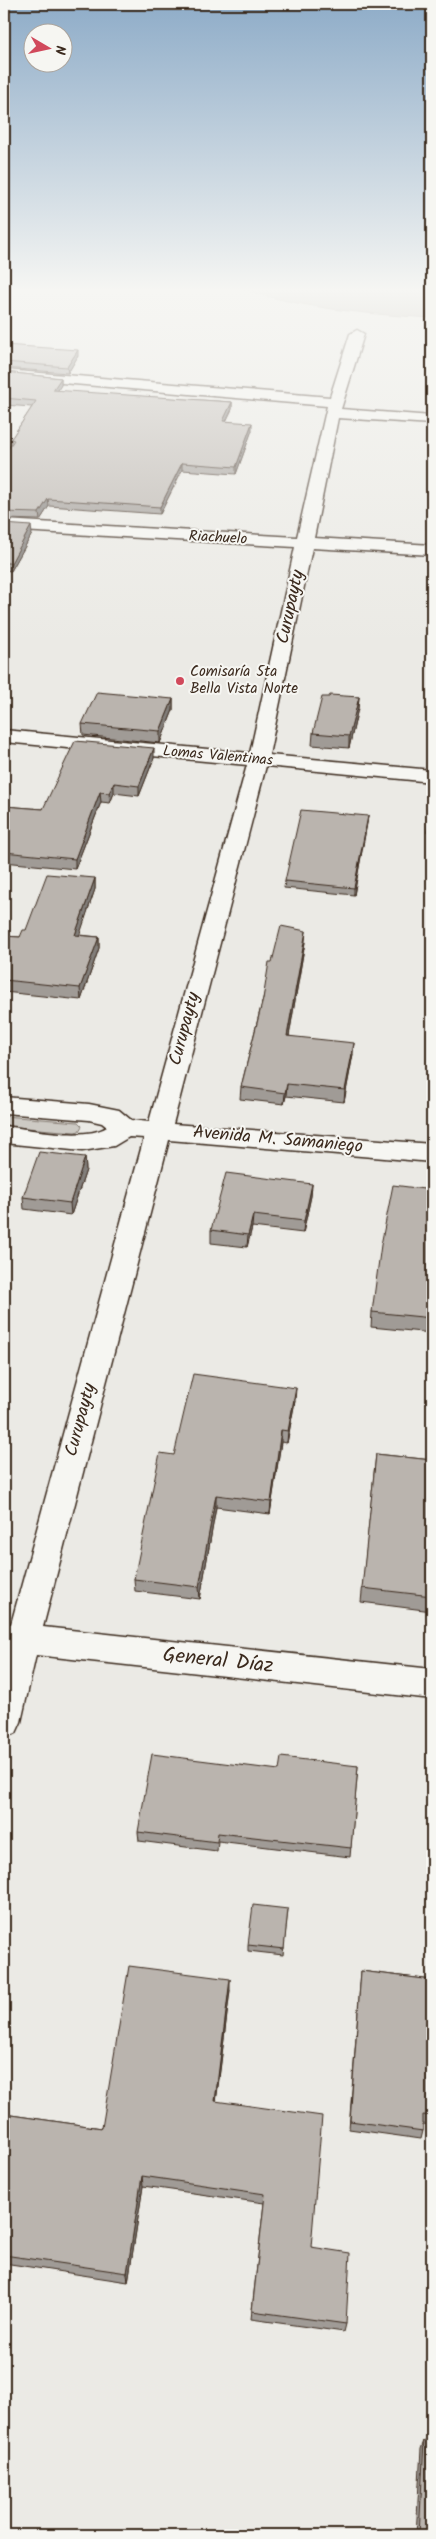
<svg xmlns="http://www.w3.org/2000/svg" width="436" height="2539" font-family="Kalam,sans-serif">
	<style>
		.green { fill: #cdcac4; stroke: #847a71 }
		.water { fill: #a8a198; stroke: #7c7167 }
		.lines { fill: none; stroke-linecap: round; stroke-linejoin: round }
		.street-casing { stroke: #3b2a1e; stroke-width: 3 }
		.street { fill: #f6f6f2; fill-rule: evenodd }
		.wall { fill: #a09b96; stroke: #3b2a1e }
		.shaded-wall { fill: #827e7a; stroke: #3b2a1e }
		.building { fill: #bab4ae; stroke: #3b2a1e }
		.poi-dot { fill: #d1495b; stroke: #f6f6f2; stroke-width: 2 }
		.labels { text-anchor: middle; dominant-baseline: central; stroke-width: 4; stroke-linejoin: round; paint-order: stroke }
		.far-street-label { font-size: 15px; fill: #3b2a1e; stroke: #f6f6f2 }
		.far-poi-label { font-size: 15px; fill: #3b2a1e; stroke: #f6f6f2; text-anchor: start }
		.street-label { font-size: 18px; fill: #3b2a1e; stroke: #f6f6f2 }
		.near-street-label { font-size: 21px; fill: #3b2a1e; stroke: #f6f6f2 }
	</style>
	<rect width="100%" height="100%" fill="#ebeae5"/>
	<filter id="ink" filterUnits="userSpaceOnUse"><feTurbulence type="fractalNoise" baseFrequency=".02" numOctaves="2"/><feDisplacementMap in="SourceGraphic" scale="10" xChannelSelector="R" yChannelSelector="G"/><feConvolveMatrix kernelMatrix="1 2 1 2 8 2 1 2 1" color-interpolation-filters="sRGB"/></filter>
	<g filter="url(#ink)">
		<path class="green" d="M 4,1116 L 78,1122 L 82,1126 L 79,1131 L 75,1132 L 4,1126 Z"/>
		<path class="water" d="M 243,289 L 432,289 L 432,318 C 368,314 304,309 243,289 Z"/>
		<g class="lines">
			<g class="street-casing">
				<path id="street" d="M 357,330 L 364,334 L 341,409 L 432,416 L 432,424 L 338,418 L 314,538 L 432,545 L 432,555 L 312,548 L 269,755 L 432,770 L 432,782 L 266,766 L 173,1124 L 432,1144 L 432,1162 L 169,1140 L 43,1627 L 432,1669 L 432,1699 L 36,1655 L 21,1722 L 16,1733 L 4,1737 L 4,1623 L 11,1624 L 144,1138 L 129,1137 L 114,1146 L 82,1151 L 4,1143 L 4,1126 C 31,1129 85,1141 107,1127 L 102,1123 L 89,1120 L 4,1113 L 4,1097 L 89,1104 L 119,1110 L 131,1120 L 149,1122 L 247,765 L 4,742 L 4,730 L 250,753 L 295,547 L 4,530 L 4,520 L 297,537 L 327,406 L 4,378 L 4,370 L 330,397 L 350,334 Z"/>
			</g>
			<use href="#street" class="street"/>
		</g>
		<path class="wall" d="M 4,345 L 78,356 L 68,373 L 4,368 L 4,370 Z
			M 4,372 L 61,378 L 61,385 L 57,391 L 232,402 L 232,409 L 226,421 L 252,430 L 236,474 L 182,470 L 160,514 L 49,506 L 40,520 L 4,519 L 4,455 L 11,444 L 11,439 L 32,407 L 4,405 Z
			M 4,524 L 32,534 L 11,571 L 4,570 Z
			M 329,697 L 359,697 L 358,708 L 349,748 L 312,745 L 313,733 Z
			M 173,699 L 173,710 L 160,743 L 83,735 L 82,724 Z
			M 154,758 L 139,796 L 114,793 L 110,803 L 101,802 L 75,869 L 4,862 L 4,806 L 43,809 Z
			M 432,794 L 432,832 L 427,832 Z
			M 368,816 L 367,823 L 354,895 L 284,888 L 285,881 Z
			M 95,878 L 95,889 L 79,935 L 99,937 L 99,948 L 81,1000 L 4,992 L 4,936 L 20,937 L 26,930 Z
			M 305,942 L 289,1036 L 353,1054 L 344,1102 L 286,1096 L 284,1104 L 240,1099 L 241,1087 L 272,962 Z
			M 85,1157 L 86,1170 L 71,1215 L 24,1209 L 23,1197 Z
			M 312,1184 L 311,1196 L 303,1233 L 252,1227 L 247,1247 L 211,1243 L 211,1230 Z
			M 432,1190 L 432,1333 L 371,1327 L 372,1312 Z
			M 295,1401 L 287,1443 L 281,1442 L 270,1514 L 216,1507 L 200,1599 L 135,1591 L 134,1579 L 174,1455 Z
			M 376,1454 L 432,1460 L 432,1611 L 361,1602 Z
			M 358,1766 L 350,1857 L 218,1841 L 217,1851 L 139,1841 L 138,1832 L 279,1770 Z
			M 288,1909 L 283,1955 L 248,1951 L 248,1945 Z
			M 361,1971 L 432,1980 L 432,2125 L 423,2124 L 423,2131 L 421,2139 L 349,2129 Z
			M 230,1990 L 216,2101 L 311,2247 L 346,2324 L 344,2332 L 251,2319 L 264,2203 L 143,2186 L 128,2282 L 4,2263 L 4,2114 L 102,2128 Z
			M 424,2441 L 432,2535 L 416,2535 L 421,2449 Z"/>
		<path class="shaded-wall" d="M 78,350 L 78,356 L 68,373 L 67,367 Z
			M 61,378 L 61,385 L 54,397 L 53,390 Z
			M 232,402 L 232,409 L 223,428 L 223,421 Z
			M 252,423 L 252,430 L 236,474 L 236,467 Z
			M 182,463 L 182,470 L 160,514 L 160,507 Z
			M 48,499 L 49,506 L 40,520 L 39,513 Z
			M 31,526 L 32,534 L 11,571 L 11,563 Z
			M 359,697 L 358,708 L 349,748 L 349,736 Z
			M 173,699 L 173,710 L 160,743 L 160,731 Z
			M 154,748 L 154,758 L 139,796 L 139,786 Z
			M 114,783 L 114,793 L 110,803 L 109,793 Z
			M 100,792 L 101,802 L 75,869 L 75,859 Z
			M 368,816 L 367,823 L 354,895 L 354,888 Z
			M 95,878 L 95,889 L 76,946 L 75,935 Z
			M 306,931 L 305,942 L 287,1047 L 287,1036 Z
			M 99,937 L 99,948 L 81,1000 L 80,988 Z
			M 354,1043 L 353,1054 L 344,1102 L 345,1090 Z
			M 287,1084 L 286,1096 L 284,1104 L 285,1093 Z
			M 85,1157 L 86,1170 L 71,1215 L 70,1203 Z
			M 312,1184 L 311,1196 L 303,1233 L 304,1221 Z
			M 253,1215 L 252,1227 L 247,1247 L 248,1235 Z
			M 296,1388 L 295,1401 L 287,1443 L 288,1431 Z
			M 281,1430 L 281,1442 L 270,1514 L 271,1502 Z
			M 216,1495 L 216,1507 L 200,1599 L 199,1587 Z
			M 230,1979 L 230,1990 L 215,2111 L 215,2101 Z
			M 142,2176 L 143,2186 L 128,2282 L 127,2273 Z"/>
		<path class="building" d="M 4,345 L 78,350 L 67,367 L 4,362 Z
			M 4,372 L 61,378 L 53,390 L 232,402 L 223,421 L 252,423 L 236,467 L 182,463 L 160,507 L 48,499 L 39,513 L 4,512 L 4,465 L 5,462 L 4,462 L 4,455 L 14,440 L 11,439 L 36,401 L 4,398 Z
			M 4,524 L 31,526 L 11,563 L 4,563 Z
			M 97,692 L 173,699 L 160,731 L 82,724 Z
			M 330,695 L 359,697 L 349,736 L 313,733 L 322,697 L 329,697 Z
			M 75,741 L 154,748 L 139,786 L 114,783 L 109,793 L 100,792 L 75,859 L 4,852 L 4,806 L 43,809 Z
			M 432,794 L 432,820 L 429,820 Z
			M 301,810 L 368,816 L 354,888 L 285,881 Z
			M 47,874 L 95,878 L 75,935 L 99,937 L 80,988 L 4,980 L 4,936 L 20,937 L 23,930 L 26,930 Z
			M 281,926 L 306,931 L 287,1036 L 354,1043 L 345,1090 L 287,1084 L 285,1093 L 241,1087 L 263,999 L 269,962 L 272,962 Z
			M 39,1152 L 85,1157 L 70,1203 L 23,1197 Z
			M 226,1173 L 312,1184 L 304,1221 L 253,1215 L 248,1235 L 211,1230 Z
			M 393,1185 L 432,1190 L 432,1318 L 372,1312 L 381,1245 Z
			M 193,1374 L 296,1388 L 288,1431 L 281,1430 L 271,1502 L 216,1495 L 199,1587 L 134,1579 L 160,1453 L 174,1455 Z
			M 376,1454 L 432,1460 L 432,1596 L 362,1588 Z
			M 152,1754 L 279,1770 L 281,1757 L 358,1766 L 351,1848 L 218,1833 L 217,1842 L 138,1832 Z
			M 253,1905 L 288,1909 L 284,1949 L 248,1945 Z
			M 129,1966 L 230,1979 L 215,2101 L 322,2116 L 311,2247 L 350,2253 L 346,2324 L 252,2311 L 265,2194 L 142,2176 L 127,2273 L 4,2255 L 4,2114 L 102,2128 Z
			M 361,1971 L 432,1980 L 432,2116 L 423,2115 L 423,2131 L 350,2121 Z
			M 424,2441 L 432,2443 L 432,2535 L 419,2535 Z"/>
	</g>
	<linearGradient id="sky" x2="0" y2="1"><stop stop-color="#8eacc8"/><stop offset="0.45" stop-color="#f6f6f3"/><stop offset="1" stop-color="#f6f6f3" stop-opacity="0"/></linearGradient>
	<rect width="436" height="645" fill="url(#sky)"/>
	<circle class="poi-dot" cx="180" cy="681" r="5"/>
	<g class="labels">
		<g class="far-street-label">
			<text transform="translate(218 538) rotate(3)">Riachuelo</text>
			<text transform="translate(218 756) rotate(5)">Lomas Valentinas</text>
		</g>
		<g class="far-poi-label">
			<text x="190" y="672">Comisaría 5ta<tspan x="190" dy="17">Bella Vista Norte</tspan></text>
		</g>
		<g class="street-label">
			<text transform="translate(291 607) rotate(-78)">Curupayty</text>
			<text transform="translate(185 1029) rotate(-75)">Curupayty</text>
			<text transform="translate(278 1140) rotate(5)">Avenida M. Samaniego</text>
			<text transform="translate(81 1420) rotate(-75)">Curupayty</text>
		</g>
		<g class="near-street-label">
			<text transform="translate(218 1661) rotate(6)">General Díaz</text>
		</g>
	</g>
	<rect width="436" height="2539" fill="none" stroke="#f6f6f2" stroke-width="20"/>
	<rect x="10" y="10" width="416" height="2519" fill="none" stroke="#3b2a1e" stroke-width="2" filter="url(#ink)"/>
	<g transform="translate(48 48) rotate(99)"><circle r="24" fill="#f6f6f2" stroke="#aba49d"/>
	<path d="M0-4L9 19L0 12L-9 19Z" fill="#d1495b"/>
	<text y="-8" font-size="14" font-weight="bold" text-anchor="middle" fill="#3b2a1e">N</text>
	</g>
</svg>
